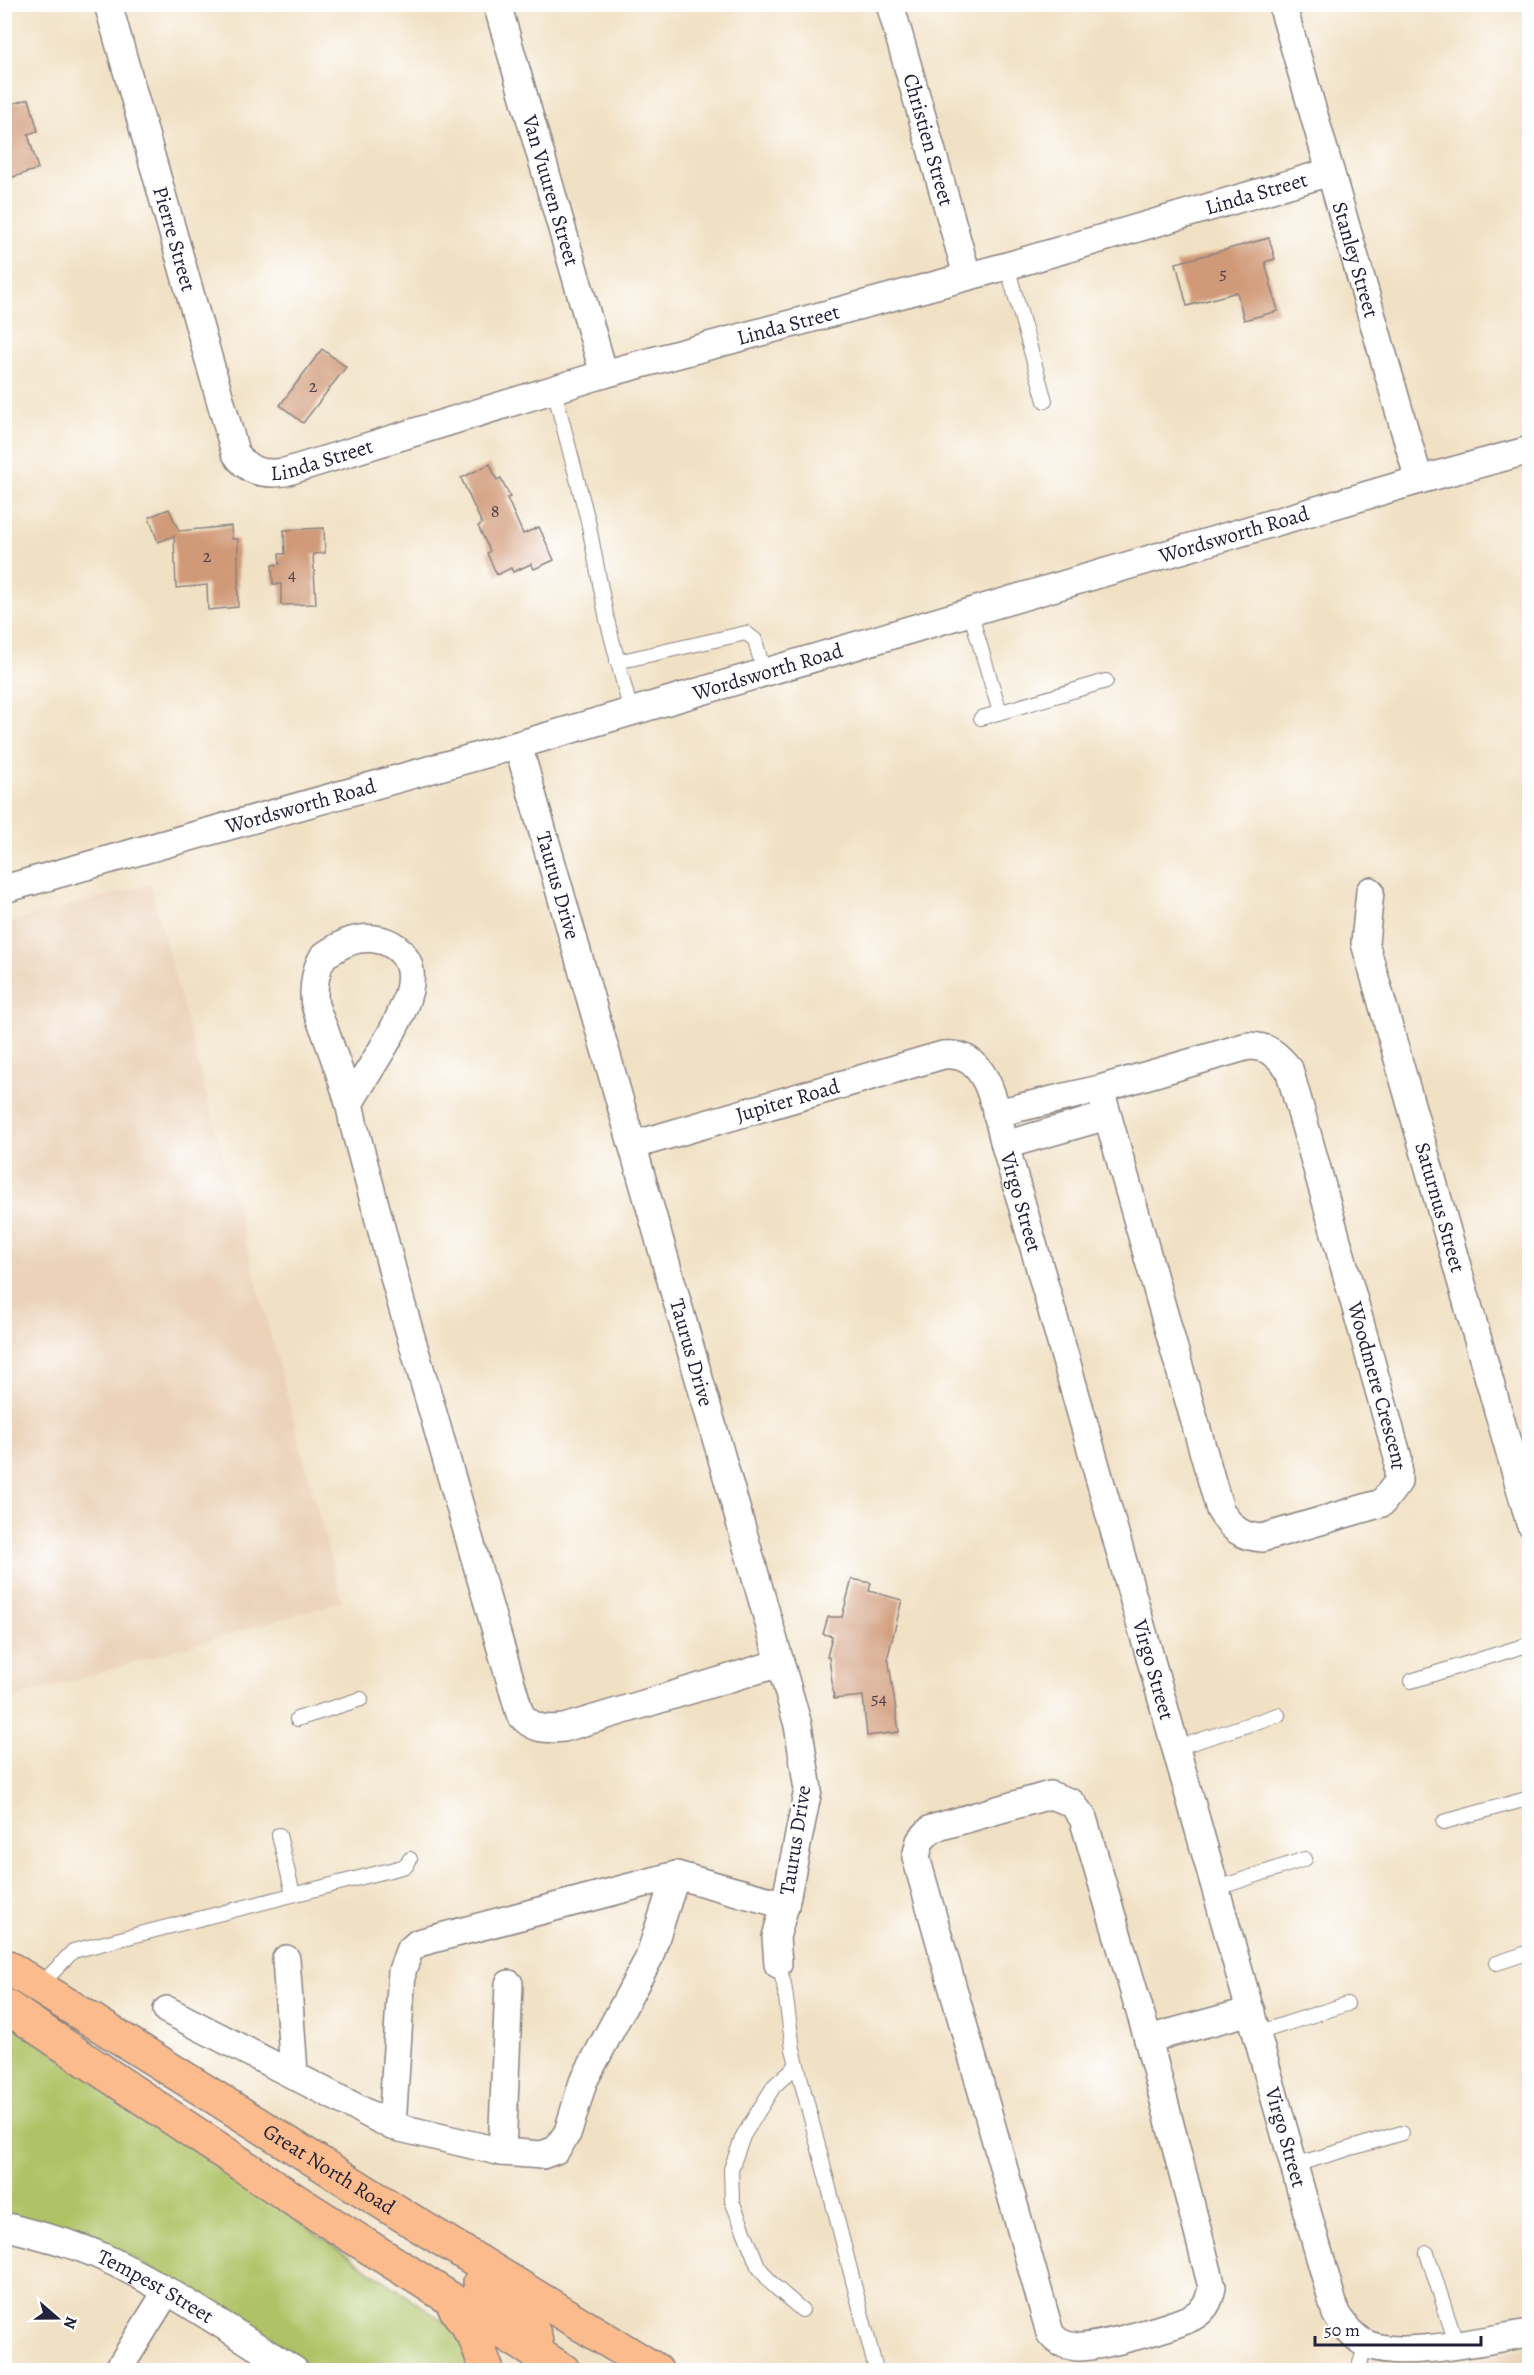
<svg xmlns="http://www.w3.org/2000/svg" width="1534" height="2375" font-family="Alegreya,serif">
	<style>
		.built { fill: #ebd2b8 }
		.green { fill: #afc265; stroke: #687250; stroke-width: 1.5 }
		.building { fill: #d09977 }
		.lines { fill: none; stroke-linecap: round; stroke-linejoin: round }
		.service-casing { stroke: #8a8280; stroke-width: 16 }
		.minor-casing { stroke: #8a8280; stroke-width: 30 }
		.primary-casing { stroke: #8a8280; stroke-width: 36 }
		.service { stroke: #fff; stroke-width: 14 }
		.minor { stroke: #fff; stroke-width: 27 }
		.primary { stroke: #fbbb8d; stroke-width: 33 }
		.labels { text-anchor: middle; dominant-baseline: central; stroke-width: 6; stroke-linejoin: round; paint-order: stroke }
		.number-label { font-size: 18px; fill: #4e404a }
		.street-label { font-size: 21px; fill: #22223b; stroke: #fff }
	</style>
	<rect width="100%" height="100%" fill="#fff"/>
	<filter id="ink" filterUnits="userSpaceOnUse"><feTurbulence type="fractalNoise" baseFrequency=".0167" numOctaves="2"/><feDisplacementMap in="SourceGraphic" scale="12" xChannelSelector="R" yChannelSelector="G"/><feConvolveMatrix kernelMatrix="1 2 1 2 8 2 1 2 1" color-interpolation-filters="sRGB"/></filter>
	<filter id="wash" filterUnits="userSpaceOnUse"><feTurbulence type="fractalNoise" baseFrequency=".008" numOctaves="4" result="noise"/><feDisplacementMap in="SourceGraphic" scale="24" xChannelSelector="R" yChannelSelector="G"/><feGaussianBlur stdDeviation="1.35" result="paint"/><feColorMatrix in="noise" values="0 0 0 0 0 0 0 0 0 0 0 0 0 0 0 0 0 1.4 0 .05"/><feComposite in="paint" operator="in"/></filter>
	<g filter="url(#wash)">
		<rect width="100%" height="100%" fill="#f1e1c4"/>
		<path class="built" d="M 150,884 L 342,1601 L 5,1701 L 5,923 Z
			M 1529,2345 L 1529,2370 L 1438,2370 Z"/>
		<path class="green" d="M 4,2018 L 459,2332 L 480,2370 L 316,2370 L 122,2251 L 85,2236 L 5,2213 Z"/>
		<g id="blocks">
			<path class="building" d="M 29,99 L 38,131 L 28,134 L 38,169 L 10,178 L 4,159 L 4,106 Z
				M 1269,238 L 1275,259 L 1265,262 L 1278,311 L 1244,320 L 1237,292 L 1187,306 L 1176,263 Z
				M 322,349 L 346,367 L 303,423 L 280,405 Z
				M 490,464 L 497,480 L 501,478 L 510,497 L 507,498 L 523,534 L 539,527 L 554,560 L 534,569 L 531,564 L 513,572 L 511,568 L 497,575 L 487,553 L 490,551 L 478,526 L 482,524 L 461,478 Z
				M 169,509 L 179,531 L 231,526 L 232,539 L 238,539 L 238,607 L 208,610 L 207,585 L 176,588 L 174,536 L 158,542 L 149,517 Z
				M 324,528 L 325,553 L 313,554 L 316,604 L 281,605 L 281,584 L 273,584 L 272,565 L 280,564 L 279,554 L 285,554 L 284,530 Z
				M 852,1579 L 871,1583 L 869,1591 L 902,1600 L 888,1656 L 899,1732 L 867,1736 L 863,1696 L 834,1699 L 829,1657 L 827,1657 L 832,1636 L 823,1634 L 828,1617 L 842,1617 Z"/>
		</g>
	</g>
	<g filter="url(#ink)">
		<use href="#blocks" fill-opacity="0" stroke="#8a8280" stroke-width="1.5"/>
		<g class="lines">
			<g class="service-casing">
				<path id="service" d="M 1007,266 L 1045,401
					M 554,390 L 588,521 L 607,620 L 631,712
					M 970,612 L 1000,712
					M 617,662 L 746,633 L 755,640 L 764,673
					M 981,718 L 1106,681
					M 1411,1681 L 1530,1644
					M 297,1719 L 361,1699
					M 1176,1748 L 1278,1715
					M 1444,1822 L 1530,1798
					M 279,1835 L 293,1894
					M 1215,1889 L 1305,1859
					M 1497,1963 L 1530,1952
					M 778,1964 L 784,1984 L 793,2049 L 876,2370
					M 38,1988 L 73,1951 L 406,1866 L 410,1859
					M 1257,2033 L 1347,2004
					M 797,2065 L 774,2086 L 743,2136 L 731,2169 L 732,2201 L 758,2266 L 772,2284 L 802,2310
					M 1294,2165 L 1402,2133
					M 1427,2253 L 1456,2343
					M 1358,2370 L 1366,2344"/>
			</g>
			<g class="minor-casing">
				<g id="minor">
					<path id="s1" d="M 108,4 L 235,452 C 247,472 263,475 285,472 L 604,374 L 1007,266 L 1330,172"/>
					<path id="s2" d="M 497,4 L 604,374"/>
					<path id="s3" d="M 890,4 L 967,275"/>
					<path id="s4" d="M 1282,4 L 1419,480"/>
					<path id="s5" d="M 518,745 L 798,1725 L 808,1790 L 785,1905 L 776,1937 L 778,1964"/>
					<path id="s6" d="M 4,889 L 518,745 L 1419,480 L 1530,450"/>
					<path id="s7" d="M 1370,891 L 1365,943 L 1530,1523"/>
					<path d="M 350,1102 C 369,1069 400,1027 409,990 C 419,945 373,926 338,947 C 334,950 326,953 323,957 C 316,968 314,984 314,997 C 314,1008 321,1021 325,1031 C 335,1061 348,1091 353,1122 L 400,1299 L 520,1714 C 532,1729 545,1730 564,1728 L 780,1663"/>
					<path id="s8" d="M 996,1113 L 1100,1089 L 1248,1046 C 1268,1046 1277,1054 1289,1069 L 1398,1458 L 1398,1482 L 1382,1503 L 1262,1538 C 1241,1537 1231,1528 1220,1510 L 1100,1089"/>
					<path id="s9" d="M 634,1145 L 943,1055 C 990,1050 995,1110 1005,1145 L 1336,2314 C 1344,2326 1355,2340 1369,2345 C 1405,2359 1489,2339 1530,2333"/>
					<path d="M 1005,1145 L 1107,1116"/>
					<path d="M 1050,1795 L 1072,1803 L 1083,1818 L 1148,2039 L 1212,2287 C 1210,2298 1207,2307 1197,2314 C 1184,2325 1096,2348 1078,2347 C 1066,2346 1057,2343 1050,2333 L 916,1857 L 920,1841 L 931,1829 Z"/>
					<path d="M 286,1959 L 294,2073"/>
					<path d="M 167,2010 L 392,2126 L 502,2152 L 542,2155 L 556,2150 L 568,2132 L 583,2082 L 649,1958 L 676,1875"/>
					<path d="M 1148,2039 L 1251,2011"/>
					<path d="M 392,2126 L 402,1971 L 409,1951 L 418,1943 L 676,1875 L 785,1905"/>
					<path d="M 502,2152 L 509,1984"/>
					<path id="s10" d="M 4,2226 C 38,2235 73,2243 105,2258 C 171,2289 232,2332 294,2370"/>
					<path d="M 118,2370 L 167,2291"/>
				</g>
			</g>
			<g class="primary-casing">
				<g id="primary">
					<path id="s11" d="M 4,1965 L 420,2226 L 656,2370"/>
					<path d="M 4,2005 L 296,2201 L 563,2370"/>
					<path d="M 480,2282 C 505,2303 540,2317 536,2354"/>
					<path d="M 454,2306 L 475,2338 L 487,2370"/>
				</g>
			</g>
			<use href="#service" class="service"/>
			<use href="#minor" class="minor"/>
			<use href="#primary" class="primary"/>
		</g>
	</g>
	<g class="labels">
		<g class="number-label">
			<text x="1223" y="273">5</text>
			<text x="313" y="386">2</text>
			<text x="495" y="511">8</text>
			<text x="207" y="556">2</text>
			<text x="292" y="574">4</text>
			<text x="879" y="1698">54</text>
		</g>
		<g class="street-label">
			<text stroke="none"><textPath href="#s3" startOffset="141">Christien Street</textPath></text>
			<text stroke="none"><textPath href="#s2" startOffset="194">Van Vuuren Street</textPath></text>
			<text stroke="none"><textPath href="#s1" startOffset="1534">Linda Street</textPath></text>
			<text stroke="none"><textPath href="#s1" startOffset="244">Pierre Street</textPath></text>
			<text stroke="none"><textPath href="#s4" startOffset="266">Stanley Street</textPath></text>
			<text stroke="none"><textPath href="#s1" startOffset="1048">Linda Street</textPath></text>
			<text stroke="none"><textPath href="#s1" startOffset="562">Linda Street</textPath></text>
			<text stroke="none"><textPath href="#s6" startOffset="1280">Wordsworth Road</textPath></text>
			<text stroke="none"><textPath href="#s6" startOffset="794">Wordsworth Road</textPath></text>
			<text stroke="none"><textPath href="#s6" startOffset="308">Wordsworth Road</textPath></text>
			<text stroke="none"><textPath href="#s5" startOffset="146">Taurus Drive</textPath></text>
			<text stroke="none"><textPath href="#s9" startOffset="160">Jupiter Road</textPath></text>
			<text stroke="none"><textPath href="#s9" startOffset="502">Virgo Street</textPath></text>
			<text stroke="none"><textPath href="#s7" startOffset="327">Saturnus Street</textPath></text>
			<text stroke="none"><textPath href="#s5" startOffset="632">Taurus Drive</textPath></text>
			<text stroke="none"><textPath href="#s8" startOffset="639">Woodmere Crescent</textPath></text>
			<text stroke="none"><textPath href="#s9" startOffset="988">Virgo Street</textPath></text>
			<text transform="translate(795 1840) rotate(-81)">Taurus Drive</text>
			<text stroke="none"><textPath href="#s9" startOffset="1474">Virgo Street</textPath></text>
			<text stroke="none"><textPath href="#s11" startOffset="384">Great North Road</textPath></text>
			<text stroke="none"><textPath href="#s10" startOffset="164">Tempest Street</textPath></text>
		</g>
	</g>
	<rect width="1534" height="2375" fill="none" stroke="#fff" stroke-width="24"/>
	<g transform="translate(57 2318) rotate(110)" stroke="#ffffff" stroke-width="4.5" paint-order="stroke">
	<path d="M0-4.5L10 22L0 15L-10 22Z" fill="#22223b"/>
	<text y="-9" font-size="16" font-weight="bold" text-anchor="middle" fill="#22223b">N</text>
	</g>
	<path d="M1315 2336v9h166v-9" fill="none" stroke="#22223b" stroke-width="3"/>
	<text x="1324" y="2336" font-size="18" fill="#22223b" stroke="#ffffff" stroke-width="4.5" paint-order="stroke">50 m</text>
</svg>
